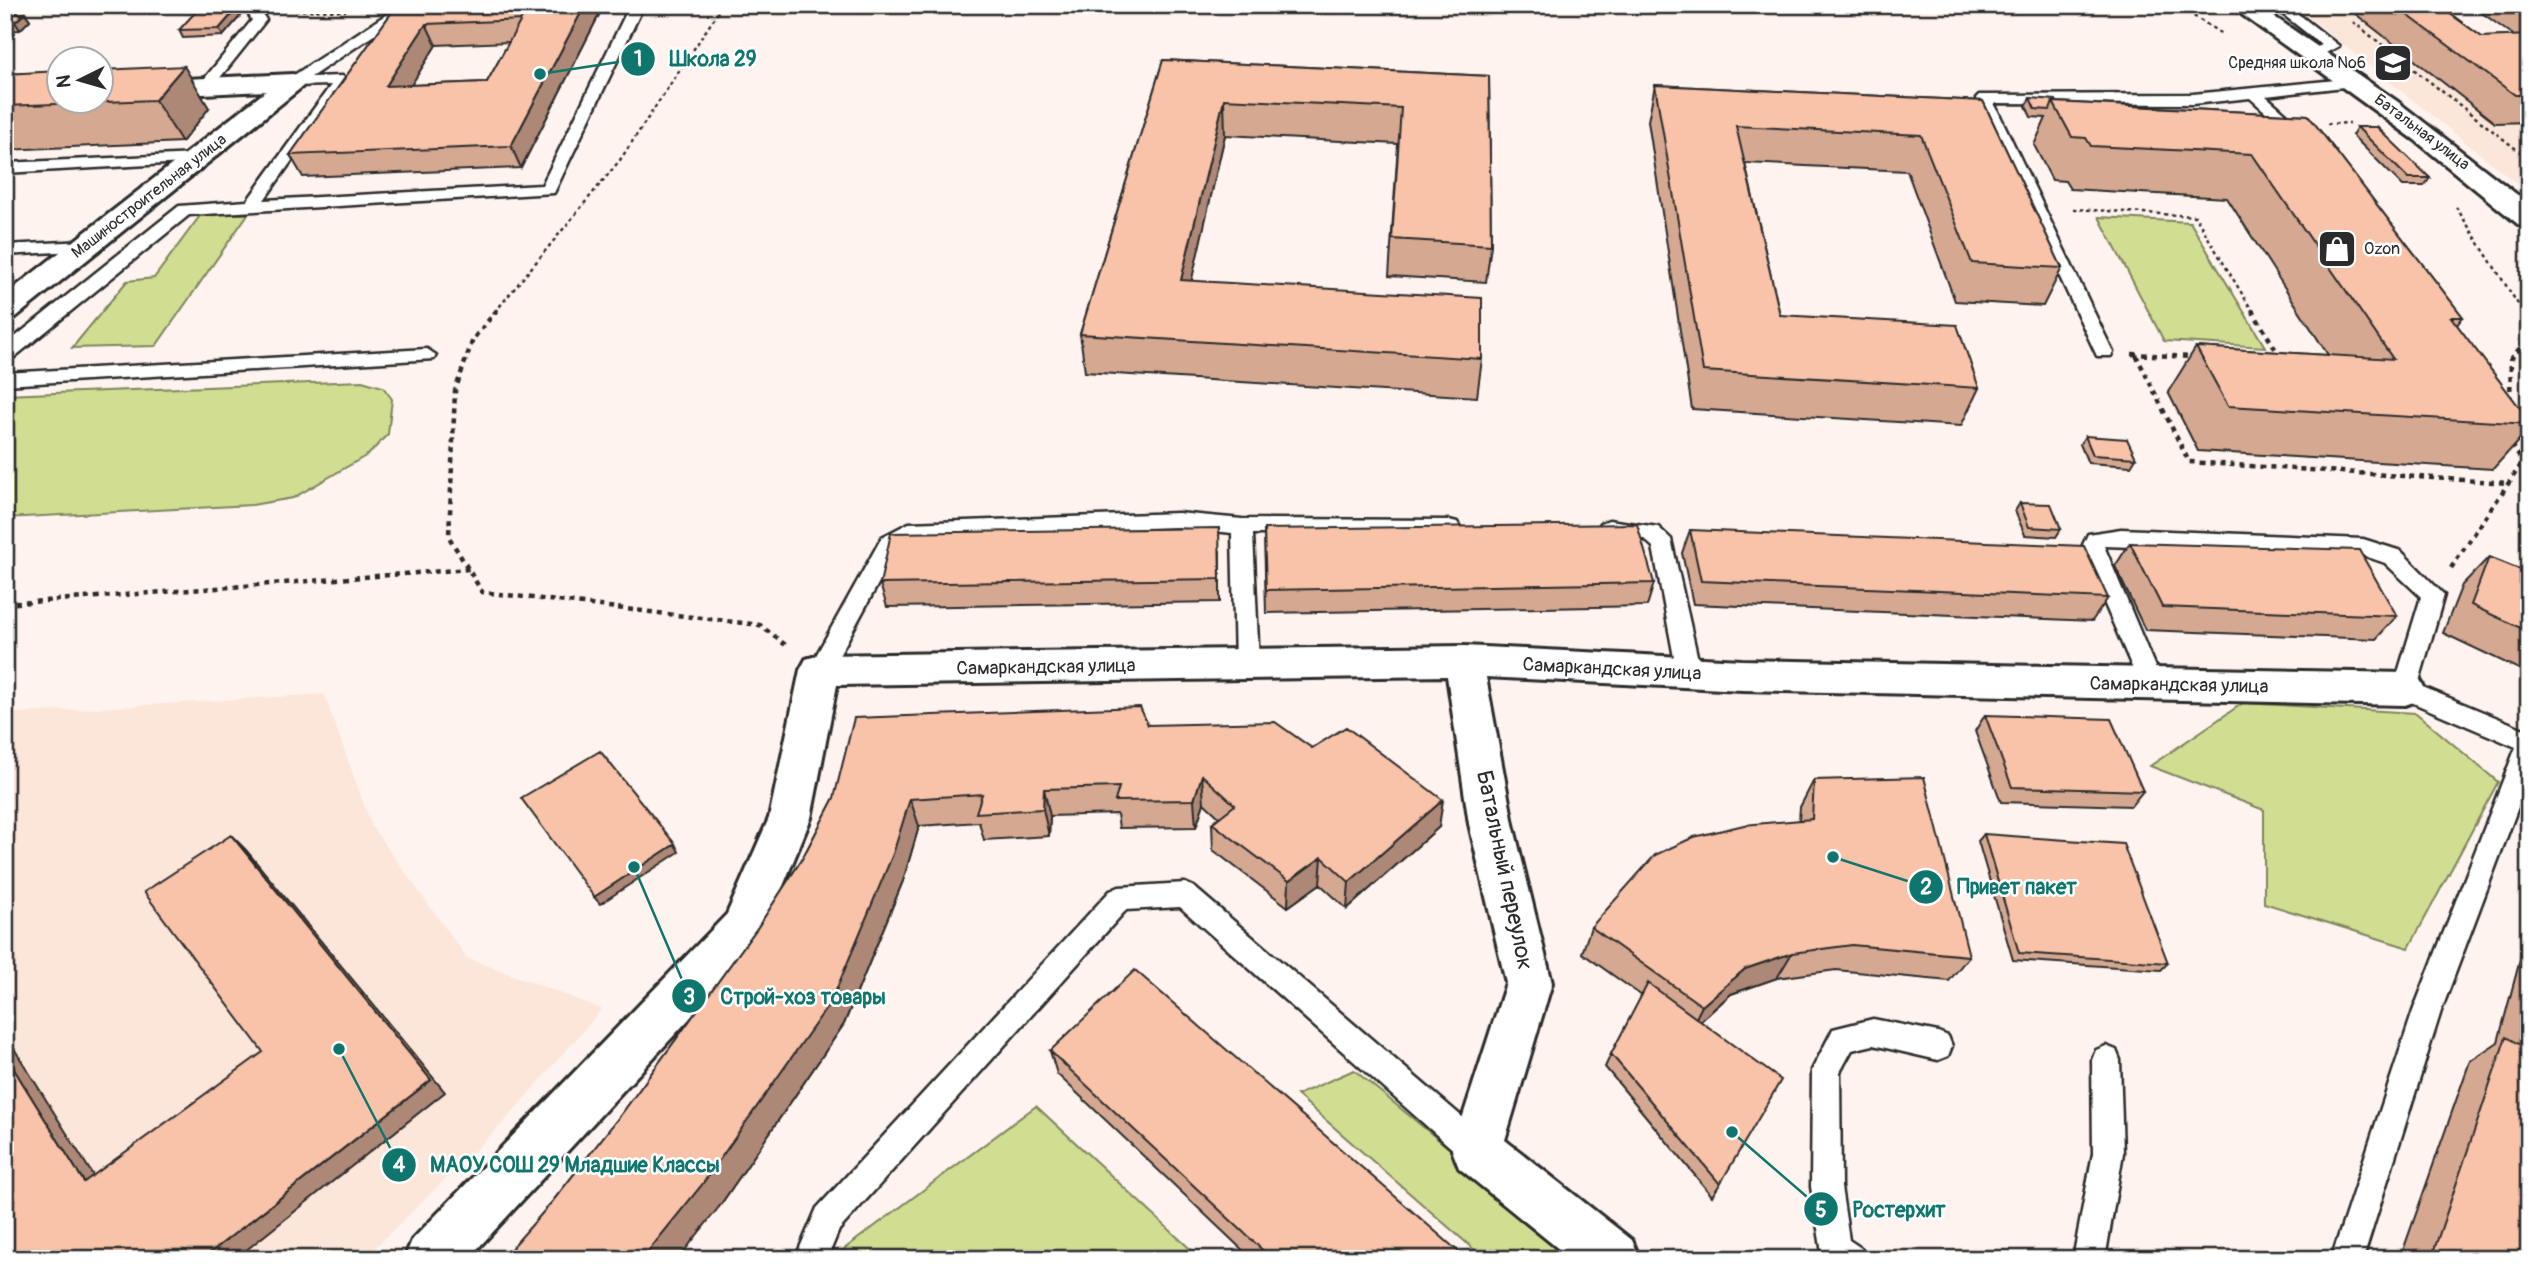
<svg xmlns="http://www.w3.org/2000/svg" width="2534" height="1264" font-family="Pangolin,sans-serif">
	<style>
		.built { fill: #fce5d9 }
		.green { fill: #d1dd91; stroke: #7e845e; stroke-width: 2 }
		.lines { fill: none; stroke-linecap: round; stroke-linejoin: round }
		.service-casing { stroke: #2b2b2b; stroke-width: 5 }
		.minor-casing { stroke: #2b2b2b; stroke-width: 6 }
		.path-far1 { stroke: #2b2b2b; stroke-width: 2.5; stroke-dasharray: 3.5 3.5; stroke-linecap: butt }
		.path { stroke: #2b2b2b; stroke-width: 4.5; stroke-dasharray: 5 5; stroke-linecap: butt }
		.service { fill: #fff; fill-rule: evenodd }
		.minor { fill: #fff; fill-rule: evenodd }
		.wall { fill: #d5a891; stroke: #2b2b2b; stroke-width: 2; fill-rule: evenodd }
		.shaded-wall { fill: #ae8876; stroke: #2b2b2b; stroke-width: 2 }
		.building { fill: #f8c3a9; stroke: #2b2b2b; stroke-width: 2; fill-rule: evenodd }
		.labels { text-anchor: middle; dominant-baseline: central; stroke-width: 5; stroke-linejoin: round; paint-order: stroke }
		.far-poi-label { font-size: 16px; fill: #2b2b2b; stroke: #fff; text-anchor: end }
		.far-street-label { font-size: 16px; fill: #2b2b2b; stroke: #fff }
		.street-label { font-size: 19px; fill: #2b2b2b; stroke: #fff }
		.near-street-label { font-size: 23px; fill: #2b2b2b; stroke: #fff }
		.leader { fill: none; stroke: #0f766e; stroke-width: 2.5 }
		.callout-dot { fill: #0f766e; stroke: #fff; stroke-width: 2.5 }
		.mark-label { font-size: 21px; text-anchor: middle; font-weight: bold; fill: #fff }
		.callout-label { font-size: 21px; text-anchor: middle; font-weight: bold; fill: #0f766e; stroke: #fff; stroke-width: 5; stroke-linejoin: round; paint-order: stroke }
	</style>
	<rect width="100%" height="100%" fill="#fef3ee"/>
	<filter id="ink" filterUnits="userSpaceOnUse"><feTurbulence type="fractalNoise" baseFrequency=".0143" numOctaves="2"/><feDisplacementMap in="SourceGraphic" scale="14" xChannelSelector="R" yChannelSelector="G"/><feConvolveMatrix kernelMatrix="1 2 1 2 8 2 1 2 1" color-interpolation-filters="sRGB"/></filter>
	<g filter="url(#ink)">
		<path class="built" d="M 2294,5 L 2344,5 L 2495,123 L 2529,122 L 2529,193 Z
			M 324,694 L 372,827 L 467,958 L 602,1009 L 502,1124 L 363,1259 L 5,1259 L 5,714 Z"/>
		<path class="green" d="M 202,213 L 248,214 L 156,346 L 72,348 L 127,281 L 154,278 Z
			M 2099,217 L 2190,222 L 2265,347 L 2164,341 Z
			M 362,381 L 383,387 L 392,399 L 388,434 L 369,454 L 293,498 L 252,505 L 5,518 L 5,395 Z
			M 2243,703 L 2416,713 L 2498,782 L 2409,948 L 2264,903 L 2264,810 L 2150,766 Z
			M 1354,1070 L 1583,1259 L 1485,1259 L 1297,1095 Z
			M 1036,1106 L 1201,1259 L 831,1259 L 832,1258 Z"/>
		<g class="lines">
			<g class="service-casing">
				<path id="service" d="M 243,5 L 257,5 L 266,20 L 211,89 L 201,89 L 201,83 L 252,20 Z
					M 630,5 L 644,5 L 554,193 L 189,215 L 12,359 L 5,361 L 5,345 L 179,206 L 247,201 L 331,85 L 293,86 L 286,82 L 288,79 L 396,8 L 412,7 L 419,11 L 404,15 L 311,77 L 342,76 L 349,80 L 264,200 L 542,185 Z
					M 2271,5 L 2287,5 L 2339,46 L 2320,56 L 2310,56 L 2310,50 L 2322,45 Z
					M 2356,78 L 2361,79 L 2361,85 L 2266,96 L 2307,132 L 2309,135 L 2301,140 L 2295,138 L 2250,98 L 2193,104 L 1994,103 L 2113,352 L 2111,356 L 2097,356 L 1976,98 L 1979,95 L 2193,94 Z
					M 196,154 L 204,159 L 202,162 L 5,173 L 5,163 Z
					M 86,241 L 92,242 L 95,246 L 92,250 L 5,255 L 5,245 Z
					M 427,349 L 436,355 L 434,359 L 5,385 L 5,373 Z
					M 1178,513 L 1242,519 L 1449,520 L 1457,522 L 1460,527 L 1457,532 L 1449,534 L 1253,534 L 1259,664 L 1255,670 L 1247,673 L 1239,670 L 1235,664 L 1232,533 L 1178,527 L 921,535 L 898,547 L 828,676 L 820,679 L 812,676 L 808,670 L 882,537 L 909,523 Z
					M 1609,520 L 1658,527 L 1671,539 L 1701,673 L 1697,679 L 1689,682 L 1681,679 L 1677,673 L 1653,547 L 1644,539 L 1601,533 L 1598,528 L 1601,523 Z
					M 2121,529 L 2363,539 L 2401,551 L 2444,595 L 2418,685 L 2529,731 L 2529,778 L 2441,1011 L 2363,1259 L 2331,1259 L 2413,1011 L 2516,747 L 2397,696 L 2393,689 L 2421,597 L 2385,563 L 2362,555 L 2104,546 L 2162,684 L 2158,690 L 2150,693 L 2142,690 L 2081,549 L 2088,534 Z
					M 1185,883 L 1194,887 L 1488,1139 L 1492,1150 L 1488,1161 L 1477,1165 L 1466,1161 L 1180,907 L 1126,910 L 839,1230 L 827,1259 L 795,1259 L 817,1208 L 1110,891 L 1119,887 Z
					M 1873,1019 L 1938,1032 L 1948,1036 L 1952,1046 L 1948,1056 L 1938,1060 L 1873,1045 L 1852,1050 L 1840,1072 L 1841,1187 L 1849,1240 L 1861,1248 L 1866,1259 L 1823,1259 L 1811,1187 L 1812,1070 L 1833,1029 Z
					M 2106,1046 L 2116,1050 L 2120,1060 L 2123,1153 L 2105,1259 L 2073,1259 L 2093,1153 L 2092,1060 L 2096,1050 Z"/>
			</g>
			<g class="minor-casing">
				<path id="minor" d="M 2229,5 L 2257,5 L 2398,102 L 2529,204 L 2529,228 L 2519,225 L 2415,140 Z
					M 293,74 L 302,77 L 306,82 L 302,87 L 16,317 L 5,319 L 5,295 L 266,91 L 102,99 L 102,83 Z
					M 1464,646 L 1742,660 L 2405,673 L 2419,678 L 2425,689 L 2419,700 L 2405,705 L 1742,690 L 1486,677 L 1513,824 L 1552,983 L 1505,1140 L 1632,1240 L 1640,1259 L 1571,1259 L 1459,1168 L 1452,1150 L 1506,983 L 1469,824 L 1447,676 L 837,685 L 811,818 L 760,942 L 468,1259 L 404,1259 L 412,1240 L 727,914 L 769,818 L 800,670 L 806,659 L 820,655 Z"/>
			</g>
			<path class="path-far1" d="M 2176,5 L 2222,34
				M 288,10 L 346,11
				M 2353,22 L 2529,159
				M 2327,124 L 2350,123
				M 2456,207 L 2523,312
				M 2073,209 L 2195,216 L 2253,312
				M 495,312 L 620,160 L 723,5"/>
			<path class="path" d="M 497,310 L 473,339 L 455,391 L 449,537 L 482,592 L 760,625 L 788,647
				M 2252,310 L 2279,355
				M 2522,310 L 2529,322
				M 2132,354 L 2193,357
				M 2136,355 L 2189,462 L 2509,483
				M 2510,400 L 2511,359 L 2529,337
				M 2521,431 L 2529,447
				M 2511,445 L 2523,462
				M 2451,568 L 2529,453
				M 5,604 L 469,569"/>
			<use href="#service" class="service"/>
			<use href="#minor" class="minor"/>
		</g>
		<path class="wall" d="M 101,5 L 171,5 L 102,8 Z
			M 397,5 L 599,5 L 601,11 L 521,168 L 303,177 L 290,155 ZM 509,42 L 487,82 L 411,85 L 436,45 Z
			M 2344,5 L 2438,5 L 2482,37 L 2514,36 L 2471,5 L 2529,5 L 2529,122 L 2495,123 Z
			M 239,6 L 243,13 L 223,36 L 183,38 L 179,30 Z
			M 25,13 L 30,20 L 20,30 L 5,31 L 5,14 Z
			M 1163,60 L 1489,76 L 1491,245 L 1486,282 L 1389,276 L 1398,144 L 1225,135 L 1191,281 L 1482,359 L 1477,397 L 1085,372 L 1080,334 Z
			M 102,70 L 209,108 L 182,142 L 5,150 L 5,74 Z
			M 1655,85 L 1983,101 L 2062,268 L 2043,306 L 1955,301 L 1907,171 L 1745,163 L 1780,315 L 1979,388 L 1961,426 L 1692,409 L 1648,121 Z
			M 2030,98 L 2057,102 L 2308,115 L 2463,317 L 2457,325 L 2529,420 L 2529,429 L 2493,469 L 2198,451 L 2168,392 L 2196,347 L 2328,355 L 2227,198 L 2070,189 L 2065,181 L 2052,180 L 2034,145 L 2046,118 L 2031,117 L 2026,106 Z
			M 2357,127 L 2430,178 L 2424,186 L 2403,186 L 2352,135 Z
			M 2085,436 L 2136,458 L 2131,466 L 2088,463 L 2080,444 Z
			M 2020,503 L 2061,529 L 2056,537 L 2025,535 L 2015,511 Z
			M 1264,529 L 1654,583 L 1647,606 L 1266,613 Z
			M 1690,530 L 2108,598 L 2092,621 L 1693,604 L 1682,553 Z
			M 2130,543 L 2397,616 L 2376,639 L 2145,630 L 2115,566 Z
			M 1220,551 L 1220,602 L 887,607 L 880,584 Z
			M 2489,557 L 2529,573 L 2529,674 L 2443,633 L 2462,585 Z
			M 1985,715 L 2143,791 L 2131,806 L 2001,802 L 1975,731 Z
			M 1148,725 L 1312,748 L 1439,827 L 1347,909 L 1320,884 L 1288,907 L 1213,850 L 1212,823 L 1219,817 L 1204,803 L 1196,827 L 1119,828 L 1117,814 L 1050,816 L 1049,836 L 984,840 L 979,822 L 919,826 L 903,881 L 844,1024 L 719,1207 L 552,1202 L 623,1112 L 758,927 L 802,859 L 834,798 Z
			M 1814,780 L 1969,956 L 1949,981 L 1836,970 L 1777,978 L 1731,994 L 1701,1021 L 1720,1184 L 1712,1196 L 1605,1067 L 1611,1054 L 1642,996 L 1582,953 L 1591,927 L 1799,820 L 1800,807 Z
			M 1984,834 L 2168,963 L 2161,970 L 2013,960 L 1978,841 Z
			M 2529,926 L 2529,1259 L 2400,1259 L 2470,1061 L 2498,1042 Z
			M 1050,1051 L 1467,1259 L 1252,1259 L 1057,1074 Z"/>
		<path class="shaded-wall" d="M 585,5 L 599,5 L 601,11 L 521,168 L 511,146 Z
			M 239,6 L 243,13 L 223,36 L 219,29 Z
			M 25,13 L 30,20 L 20,30 L 15,22 Z
			M 426,24 L 436,45 L 397,108 L 386,86 Z
			M 184,66 L 209,108 L 182,142 L 155,100 Z
			M 1224,99 L 1225,135 L 1183,318 L 1181,280 Z
			M 1202,775 L 1204,803 L 1196,827 L 1194,800 Z
			M 1044,789 L 1050,816 L 1049,836 L 1043,809 Z
			M 910,799 L 919,826 L 903,881 L 844,1024 L 719,1207 L 678,1259 L 642,1259 Z
			M 1443,800 L 1439,827 L 1347,909 L 1349,882 Z
			M 231,835 L 246,850 L 445,1092 L 235,1259 L 202,1259 L 431,1080 Z
			M 675,844 L 679,852 L 600,904 L 594,897 Z
			M 1322,857 L 1320,884 L 1288,907 L 1289,881 Z
			M 1792,953 L 1777,978 L 1731,994 L 1690,1030 L 1702,1006 L 1745,969 Z
			M 5,1034 L 104,1193 L 84,1182 L 5,1055 Z"/>
		<path class="building" d="M 397,5 L 585,5 L 511,146 L 290,155 ZM 521,20 L 487,82 L 386,86 L 426,24 Z
			M 2394,5 L 2438,5 L 2482,37 L 2529,35 L 2529,95 L 2515,95 Z
			M 239,6 L 219,29 L 179,30 L 200,7 Z
			M 25,13 L 15,22 L 5,23 L 5,14 Z
			M 1163,60 L 1489,76 L 1491,245 L 1392,239 L 1401,108 L 1224,99 L 1181,280 L 1482,298 L 1482,359 L 1080,334 Z
			M 184,66 L 155,100 L 5,106 L 5,74 L 60,71 L 60,102 L 102,102 L 102,70 Z
			M 1655,85 L 1983,101 L 2062,268 L 1972,263 L 1921,135 L 1736,126 L 1780,315 L 1957,325 L 1979,388 L 1703,371 Z
			M 2030,98 L 2056,100 L 2057,102 L 2053,102 L 2050,110 L 2035,109 Z
			M 2053,102 L 2308,115 L 2463,317 L 2451,317 L 2529,420 L 2529,424 L 2228,406 L 2196,347 L 2393,359 L 2252,154 L 2091,146 L 2086,138 L 2072,137 Z
			M 2357,127 L 2377,127 L 2430,178 L 2408,178 Z
			M 2085,436 L 2127,439 L 2136,458 L 2093,455 Z
			M 2020,503 L 2051,504 L 2061,529 L 2029,527 Z
			M 1637,524 L 1654,583 L 1266,590 L 1264,529 Z
			M 1219,528 L 1220,579 L 880,584 L 891,533 Z
			M 1690,530 L 2084,546 L 2108,598 L 1701,581 Z
			M 2130,543 L 2359,550 L 2397,616 L 2162,607 Z
			M 2489,557 L 2529,573 L 2529,632 L 2471,605 Z
			M 1140,707 L 1148,725 L 1275,722 L 1312,748 L 1346,727 L 1443,800 L 1349,882 L 1322,857 L 1289,881 L 1212,823 L 1235,805 L 1202,775 L 1194,800 L 1115,801 L 1119,787 L 1044,789 L 1043,809 L 976,813 L 982,794 L 910,799 L 893,854 L 832,1000 L 701,1186 L 642,1259 L 502,1259 L 552,1202 L 623,1112 L 758,927 L 802,859 L 834,798 L 854,718 Z
			M 1985,715 L 2111,719 L 2143,791 L 2012,787 Z
			M 600,751 L 675,844 L 594,897 L 521,798 Z
			M 1924,777 L 1969,956 L 1852,945 L 1792,953 L 1745,969 L 1702,1006 L 1591,927 L 1655,855 L 1694,837 L 1744,825 L 1812,819 L 1814,780 Z
			M 1984,834 L 2123,844 L 2168,963 L 2019,953 Z
			M 231,835 L 431,1080 L 202,1259 L 5,1259 L 5,1055 L 84,1182 L 263,1052 L 144,892 Z
			M 1135,970 L 1467,1259 L 1272,1259 L 1050,1051 Z
			M 1648,983 L 1781,1080 L 1720,1184 L 1611,1054 Z
			M 2506,1037 L 2529,1050 L 2529,1259 L 2431,1259 Z"/>
	</g>
	<defs>
		<g id="school-square" transform="scale(2.0125)"><rect x="-9" y="-9" width="18" height="18" rx="4" fill="#2b2b2b" stroke="#fff"/><path d="M0-5L7-2L0 1L-7-2ZM-4 1L0 2.5L4 1V4Q0 6-4 4Z" fill="#fff"/></g>
		<g id="shop-square" transform="scale(2.0125)"><rect x="-9" y="-9" width="18" height="18" rx="4" fill="#2b2b2b" stroke="#fff"/><path d="M-5-2.5h2.3a2.7 3.5 0 0 1 5.4 0H5L5.5 6h-11ZM-1.5-2.5h3a1.5 2.3 0 0 0-3 0Z" fill="#fff"/></g>
	</defs>
	<g fill-rule="evenodd">
		<use href="#school-square" x="2393" y="63"/>
		<use href="#shop-square" x="2337" y="249"/>
	</g>
	<g class="labels">
		<g class="far-poi-label">
			<text x="2366" y="63">Средняя школа №6</text>
			<text x="2364" y="249" text-anchor="start">Ozon</text>
		</g>
		<g class="far-street-label">
			<text transform="translate(2422 132) rotate(37)">Батальная улица</text>
			<text transform="translate(149 196) rotate(-38)">Машиностроительная улица</text>
		</g>
		<g class="street-label">
			<text transform="translate(1046 667) rotate(-1)">Самаркандская улица</text>
			<text transform="translate(1612 669) rotate(3)">Самаркандская улица</text>
			<text transform="translate(2179 685) rotate(1)">Самаркандская улица</text>
		</g>
		<g class="near-street-label">
			<text transform="translate(1505 870) rotate(78)">Батальный переулок</text>
		</g>
	</g>
	<path class="leader" d="M540 74L638 59M1833 857L1926 887M634 867L689 996M339 1049L399 1165M1732 1132L1821 1209"/>
	<g class="callout-dot">
		<circle cx="540" cy="74" r="7"/>
		<circle cx="1833" cy="857" r="7"/>
		<circle cx="634" cy="867" r="7"/>
		<circle cx="339" cy="1049" r="7"/>
		<circle cx="1732" cy="1132" r="7"/>
		<circle cx="638" cy="59" r="18"/>
		<circle cx="1926" cy="887" r="18"/>
		<circle cx="689" cy="996" r="18"/>
		<circle cx="399" cy="1165" r="18"/>
		<circle cx="1821" cy="1209" r="18"/>
	</g>
	<g class="mark-label">
		<text x="638" y="66">1</text>
		<text x="1926" y="894">2</text>
		<text x="689" y="1004">3</text>
		<text x="399" y="1172">4</text>
		<text x="1821" y="1217">5</text>
	</g>
	<g class="callout-label">
		<text x="713" y="66">Школа 29</text>
		<text x="2017" y="894">Привет пакет</text>
		<text x="803" y="1004">Строй-хоз товары</text>
		<text x="575" y="1172">МАОУ СОШ 29 Младшие Классы</text>
		<text x="1899" y="1217">Ростерхит</text>
	</g>
	<rect width="2534" height="1264" fill="none" stroke="#fff" stroke-width="28"/>
	<rect x="14" y="14" width="2506" height="1236" fill="none" stroke="#2b2b2b" stroke-width="2.5" filter="url(#ink)"/>
	<g transform="translate(80 80) rotate(265)"><circle r="33" fill="#ffffff" stroke="#aaaaaa" stroke-width="2"/>
	<path d="M0-5L12 26L0 18L-12 26Z" fill="#2b2b2b"/>
	<text y="-10" font-size="19" font-weight="bold" text-anchor="middle" fill="#2b2b2b">N</text>
	</g>
</svg>
